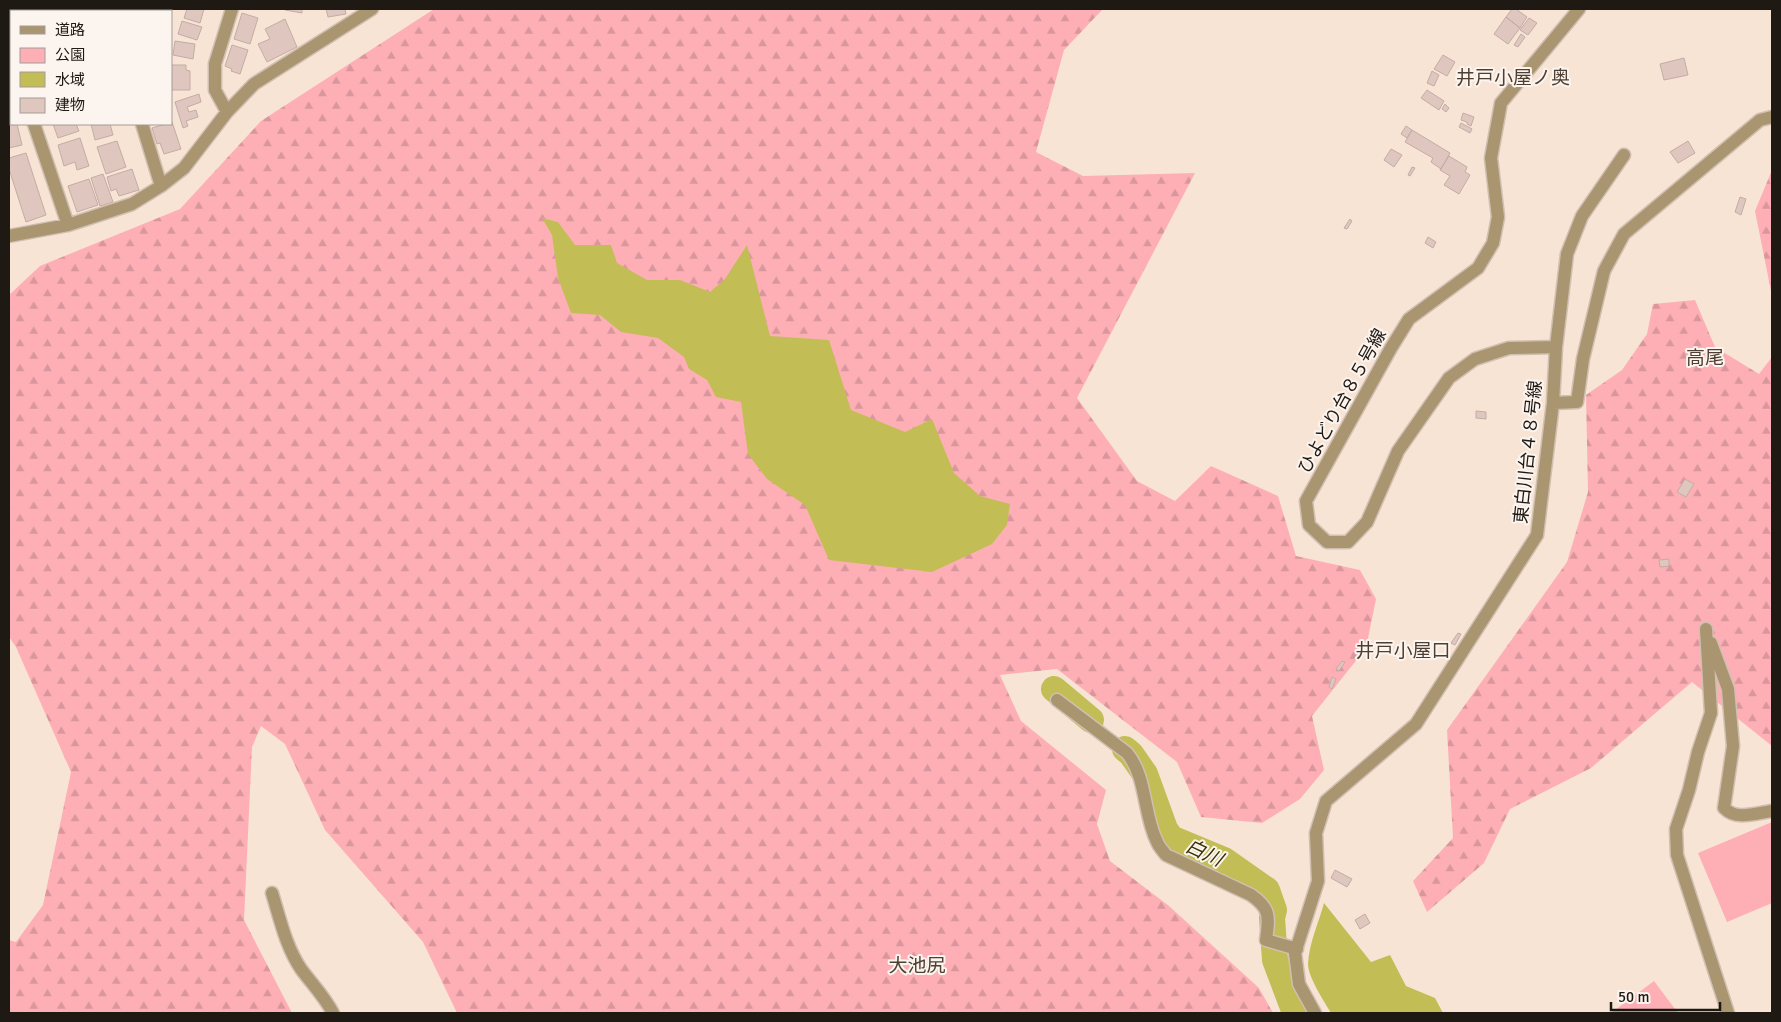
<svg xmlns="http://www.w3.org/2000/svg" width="1781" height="1022" font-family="Signika,'Noto Sans JP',sans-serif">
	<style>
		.forest { fill: url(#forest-firs) }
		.park { fill: #feafb6 }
		.water { fill: #c2be55 }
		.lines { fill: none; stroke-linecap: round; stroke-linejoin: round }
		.river { stroke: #c2be55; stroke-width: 26 }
		.building { fill: #dfc7c0; stroke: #c3aca5 }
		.minor-casing { stroke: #d1bfb2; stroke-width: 15 }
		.minor { stroke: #a9956f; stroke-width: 12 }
		.labels { text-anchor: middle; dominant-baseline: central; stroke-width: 4; stroke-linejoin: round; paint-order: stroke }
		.street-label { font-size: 18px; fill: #1f1913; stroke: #fcf4ee }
		.neighbourhood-label { font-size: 19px; fill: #4f3f33; stroke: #fcf4ee }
		.water-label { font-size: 19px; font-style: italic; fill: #343204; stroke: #fcf4ee }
	</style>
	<defs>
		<pattern id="forest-firs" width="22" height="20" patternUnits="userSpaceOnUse" patternTransform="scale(1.25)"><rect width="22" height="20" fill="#feafb6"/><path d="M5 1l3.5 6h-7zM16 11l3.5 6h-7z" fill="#d9969c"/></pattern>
	</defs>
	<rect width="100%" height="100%" fill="#f8e4d5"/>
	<path class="forest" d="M 434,9 L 1103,9 L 1064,50 L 1036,152 L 1083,176 L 1195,173 L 1077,398 L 1137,481 L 1175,501 L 1211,466 L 1278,496 L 1296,556 L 1360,570 L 1376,599 L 1366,648 L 1312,716 L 1324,770 L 1300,799 L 1262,823 L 1201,817 L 1177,762 L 1057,669 L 1000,675 L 1021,721 L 1106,790 L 1097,824 L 1110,861 L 1169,906 L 1259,988 L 1273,1013 L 457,1013 L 423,942 L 325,830 L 285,744 L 261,726 L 252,747 L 244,920 L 292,1013 L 9,1013 L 9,940 L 16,942 L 43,905 L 71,772 L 16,647 L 9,637 L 9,295 L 40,266 L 180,209 L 261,121 Z
		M 1772,170 L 1772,296 L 1755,211 Z
		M 1695,300 L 1715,347 L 1759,374 L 1772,357 L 1772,746 L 1692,682 L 1591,768 L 1510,809 L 1484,863 L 1427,912 L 1413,881 L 1453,838 L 1447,730 L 1567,562 L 1588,492 L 1586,395 L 1622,370 L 1647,334 L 1653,304 Z"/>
	<path class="park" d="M 1772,822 L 1772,903 L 1727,922 L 1698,853 Z
		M 1654,981 L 1678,1013 L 1611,1013 Z"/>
	<path class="water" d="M 542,218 L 558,222 L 575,245 L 611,245 L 617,263 L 647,280 L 680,280 L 710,292 L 725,279 L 747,245 L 770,336 L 829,340 L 851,410 L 905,432 L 932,419 L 954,473 L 980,496 L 1010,504 L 1007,525 L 992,544 L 932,572 L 829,560 L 805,505 L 767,479 L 748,454 L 741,402 L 716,397 L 707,380 L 689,369 L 684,357 L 658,338 L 621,332 L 600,315 L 571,313 L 558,278 L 552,235 Z
		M 1324,903 L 1371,962 L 1390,955 L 1406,986 L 1435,998 L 1443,1013 L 1331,1013 C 1324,1001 1308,977 1308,964 C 1309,943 1319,922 1324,903 Z"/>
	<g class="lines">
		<path class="river" d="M 1054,689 L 1091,720
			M 1125,749 L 1131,754 L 1145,774 L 1165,829 L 1171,838 L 1224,860 L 1267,890 L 1274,910 L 1272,918 L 1275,960 L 1295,1013"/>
	</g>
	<path class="building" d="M 9,9 L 16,9 L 15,11 L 11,11 L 10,38 L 9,37 Z
		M 50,9 L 70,9 L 69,11 L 55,11 L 50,10 Z
		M 89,9 L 106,9 L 107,11 L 88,11 Z
		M 187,9 L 204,9 L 200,23 L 184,18 Z
		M 285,9 L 302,9 L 302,13 L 285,10 Z
		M 326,9 L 345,9 L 346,14 L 328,17 Z
		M 1512,9 L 1516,9 L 1527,17 L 1520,28 L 1506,17 Z
		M 242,13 L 258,18 L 250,44 L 234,39 Z
		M 1506,17 L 1520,28 L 1508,44 L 1494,34 Z
		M 1529,18 L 1537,23 L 1528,35 L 1520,30 Z
		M 285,19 L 297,47 L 267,62 L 258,44 L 270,39 L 265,29 Z
		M 182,21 L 202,27 L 197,40 L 178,34 Z
		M 1521,34 L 1525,37 L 1518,47 L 1514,45 Z
		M 175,41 L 195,44 L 193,59 L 173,55 Z
		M 232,45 L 248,50 L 240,74 L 231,71 L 232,69 L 225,66 Z
		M 9,47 L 11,47 L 11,60 L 9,60 Z
		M 1443,55 L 1455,62 L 1447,76 L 1434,69 Z
		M 1684,58 L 1688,75 L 1664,80 L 1660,64 Z
		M 9,62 L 11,62 L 11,72 L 9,72 Z
		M 171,65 L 186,65 L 186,70 L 190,71 L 190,90 L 171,90 Z
		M 1432,71 L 1439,75 L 1434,86 L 1427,83 Z
		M 9,73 L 11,73 L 11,96 L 9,96 Z
		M 1427,90 L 1444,101 L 1439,110 L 1421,98 Z
		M 199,94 L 201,102 L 187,107 L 189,112 L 196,110 L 198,117 L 186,121 L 188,126 L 183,128 L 175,102 Z
		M 11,101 L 11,124 L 17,124 L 22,145 L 9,148 L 9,102 Z
		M 1445,104 L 1449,108 L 1446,112 L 1442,109 Z
		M 1463,113 L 1474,117 L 1471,126 L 1467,124 L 1467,122 L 1461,120 Z
		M 172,122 L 181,149 L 164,154 L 160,143 L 157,144 L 152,128 L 166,124 L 171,124 Z
		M 1461,123 L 1472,129 L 1470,133 L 1459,127 Z
		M 53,124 L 76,124 L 79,131 L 58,138 Z
		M 91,124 L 110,124 L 113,135 L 95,140 Z
		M 1406,126 L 1412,130 L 1407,138 L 1401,134 Z
		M 1412,130 L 1450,153 L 1441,169 L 1431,162 L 1433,158 L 1405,142 Z
		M 80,138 L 89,166 L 77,170 L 75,162 L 64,166 L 58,145 Z
		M 117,141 L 126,167 L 106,174 L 97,147 Z
		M 1688,141 L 1695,153 L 1678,163 L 1670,152 Z
		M 1391,149 L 1402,155 L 1394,167 L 1384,160 Z
		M 26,153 L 46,215 L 26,222 L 9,169 L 9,158 Z
		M 1449,156 L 1467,167 L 1465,172 L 1470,175 L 1459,194 L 1444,185 L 1450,176 L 1440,170 Z
		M 1412,167 L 1415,168 L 1410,176 L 1408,175 Z
		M 132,169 L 139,190 L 119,196 L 116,189 L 111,191 L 107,177 Z
		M 103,174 L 113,202 L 100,206 L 91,178 Z
		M 89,179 L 98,205 L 77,212 L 68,186 Z
		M 1740,197 L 1746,199 L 1741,215 L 1735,212 Z
		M 1350,219 L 1352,221 L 1347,229 L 1344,228 Z
		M 1428,237 L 1436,242 L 1433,248 L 1425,243 Z
		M 1476,411 L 1486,412 L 1486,419 L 1476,418 Z
		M 1685,479 L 1694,484 L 1686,497 L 1677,492 Z
		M 1669,559 L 1669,566 L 1660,567 L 1659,560 Z
		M 1458,633 L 1461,634 L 1455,645 L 1451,643 Z
		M 1342,661 L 1345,662 L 1339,671 L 1336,669 Z
		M 1332,677 L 1336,679 L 1332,689 L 1329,687 Z
		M 1335,870 L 1352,879 L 1347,887 L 1331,878 Z
		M 1365,914 L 1370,923 L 1360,929 L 1355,920 Z"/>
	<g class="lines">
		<g class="minor-casing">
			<path id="minor" d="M 35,11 L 36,9
				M 140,11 L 140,9
				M 227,112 L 215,90 L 215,64 L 232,9
				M 34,124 L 68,225 L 132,204 L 161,186 L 184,168 L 227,112 L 254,84 L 372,9
				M 142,124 L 161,186
				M 9,236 L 68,225
				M 1556,347 L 1509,348 L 1475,359 L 1449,378 L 1398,451 L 1367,522 L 1348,542 L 1327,542 L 1309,525 L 1306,501 L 1391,348 L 1409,319 L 1478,268 L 1493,243 L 1498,217 L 1491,158 L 1501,103 L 1579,9
				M 1553,403 L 1577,402 L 1583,359 L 1604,271 L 1624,234 L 1760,120 L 1772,117
				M 1706,629 L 1711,713 L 1698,752 L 1689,790 L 1676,829 L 1677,855 L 1728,1013
				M 1711,643 L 1728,689 L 1733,746 L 1724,808 C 1736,821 1757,813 1772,811
				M 1057,700 L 1127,753 C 1147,777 1143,814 1157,842 C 1159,847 1163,851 1166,855 L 1251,895 C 1271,909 1269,917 1266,940 L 1297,949
				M 272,893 C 280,919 286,947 301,969 C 312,984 324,996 333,1013
				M 1315,1013 L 1299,984 L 1295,953 L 1318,881 L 1316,833 L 1326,801 L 1416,724 L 1537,535 L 1553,403 L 1556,347 L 1567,254 L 1582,216 L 1624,155"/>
		</g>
		<use href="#minor" class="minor"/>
	</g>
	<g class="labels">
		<g class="street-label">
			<text transform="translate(1342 401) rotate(-61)">ひよどり台８５号線</text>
			<text transform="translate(1528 452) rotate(-84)">東白川台４８号線</text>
		</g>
		<g class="neighbourhood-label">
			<text x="1513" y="78">井戸小屋ノ奥</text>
			<text x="1705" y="358">高尾</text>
			<text x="1403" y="651">井戸小屋口</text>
			<text x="917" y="966">大池尻</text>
		</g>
		<g class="water-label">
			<text transform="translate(1204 853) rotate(25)">白川</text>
		</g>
	</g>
	<rect width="1781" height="1022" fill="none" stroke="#1f1913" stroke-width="20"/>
	<rect x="10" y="10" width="162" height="115" fill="#fcf4ee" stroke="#a49c96"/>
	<rect x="20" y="26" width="25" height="8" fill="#a9956f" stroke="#a49c96"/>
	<text x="55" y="35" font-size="15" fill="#1f1913">道路</text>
	<rect x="20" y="48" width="25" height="15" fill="#feafb6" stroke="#a49c96"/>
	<text x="55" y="60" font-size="15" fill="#1f1913">公園</text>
	<rect x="20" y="72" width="25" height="15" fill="#c2be55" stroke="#a49c96"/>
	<text x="55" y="85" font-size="15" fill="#1f1913">水域</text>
	<rect x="20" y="98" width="25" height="15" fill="#dfc7c0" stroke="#a49c96"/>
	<text x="55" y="110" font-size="15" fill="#1f1913">建物</text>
	<path d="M1611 1002v8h109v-8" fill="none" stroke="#1f1913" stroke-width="2.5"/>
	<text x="1618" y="1002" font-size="15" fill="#1f1913" stroke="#fcf4ee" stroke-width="4" paint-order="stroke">50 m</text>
</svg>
